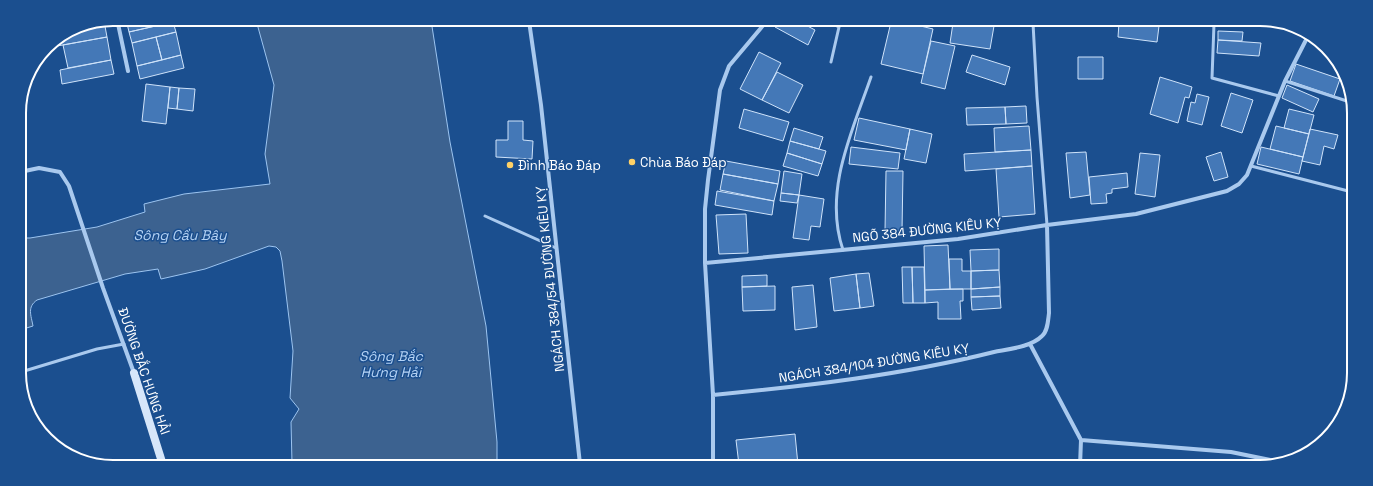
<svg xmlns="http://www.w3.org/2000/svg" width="1373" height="486" font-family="'Space Grotesk',sans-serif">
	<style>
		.water { fill: #3c6290; stroke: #9cc4f0 }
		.building { fill: #4478b7; stroke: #cfe3fa }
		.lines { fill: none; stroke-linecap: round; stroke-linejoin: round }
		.lane { stroke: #a9c9ee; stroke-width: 3 }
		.street { stroke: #a9c9ee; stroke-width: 4 }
		.secondary { stroke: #d6e6fa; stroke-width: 8 }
		.poi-dot { fill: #ffd166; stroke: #1b4f8f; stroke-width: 1.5 }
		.labels { text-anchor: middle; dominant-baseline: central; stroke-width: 3; stroke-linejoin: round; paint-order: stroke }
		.poi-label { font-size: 13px; fill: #fff; stroke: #1b4f8f; text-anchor: start }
		.street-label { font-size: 13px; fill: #fff; stroke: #1b4f8f }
		.water-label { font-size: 14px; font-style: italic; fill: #b5d3f5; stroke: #1b4f8f }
		.rim { fill: none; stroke: #fff; stroke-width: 2 }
	</style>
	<rect width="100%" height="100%" fill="#1b4f8f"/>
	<path class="water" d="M 256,20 L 431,20 L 450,142 L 486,326 L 497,442 L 497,464 L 292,463 L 291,422 L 299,409 L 290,398 L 293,351 L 282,261 L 280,251 L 276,247 L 269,246 L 205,269 L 161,279 L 158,269 L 125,274 L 37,300 C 27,307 31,315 33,326 L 20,330 L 20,238 L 30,238 L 97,227 L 145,212 L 144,204 L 184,194 L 270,184 L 265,154 L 274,85 Z"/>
	<path class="building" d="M 126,19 L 173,19 L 173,22 L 129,32 Z
		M 104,21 L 107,37 L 46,48 L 51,42 L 77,26 Z
		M 173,22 L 176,32 L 132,43 L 129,32 Z
		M 778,22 L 800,22 L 815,30 L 808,45 L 775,27 Z
		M 891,22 L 904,22 L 933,29 L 923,74 L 881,64 Z
		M 953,23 L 994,26 L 990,49 L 950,43 Z
		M 1119,23 L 1159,26 L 1157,42 L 1118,37 Z
		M 1218,31 L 1243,32 L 1242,41 L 1218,40 Z
		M 176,32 L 181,55 L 162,60 L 156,37 Z
		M 107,37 L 111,60 L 68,68 L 63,45 Z
		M 156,37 L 162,60 L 137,66 L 132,43 Z
		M 1218,40 L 1261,43 L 1259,56 L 1217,53 Z
		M 931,41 L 955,46 L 945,89 L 921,83 Z
		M 759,52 L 781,63 L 762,100 L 740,89 Z
		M 181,55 L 184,68 L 140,79 L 137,66 Z
		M 972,55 L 1010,67 L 1005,85 L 966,72 Z
		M 1078,57 L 1103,57 L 1103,79 L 1078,79 Z
		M 111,60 L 114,74 L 62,84 L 60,70 Z
		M 1296,64 L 1340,79 L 1334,96 L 1290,81 Z
		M 777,72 L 803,85 L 789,113 L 762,100 Z
		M 1160,77 L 1192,87 L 1189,98 L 1185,97 L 1178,123 L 1150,114 Z
		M 146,84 L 170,87 L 166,124 L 142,121 Z
		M 1287,85 L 1319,99 L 1313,112 L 1282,98 Z
		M 170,87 L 179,88 L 177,109 L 168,108 Z
		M 179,88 L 195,89 L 193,111 L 177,109 Z
		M 1231,93 L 1253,100 L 1242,133 L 1221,126 Z
		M 1197,94 L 1209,97 L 1202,125 L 1187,121 L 1191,102 L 1195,103 Z
		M 1026,106 L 1027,123 L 1006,124 L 1005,107 Z
		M 1005,107 L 1006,124 L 967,125 L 966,108 Z
		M 744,109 L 789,122 L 783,141 L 739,128 Z
		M 1289,109 L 1314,115 L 1309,134 L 1284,128 Z
		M 859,118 L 910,129 L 906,150 L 854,140 Z
		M 508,121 L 523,121 L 523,140 L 533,141 L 532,159 L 496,157 L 496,140 L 508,140 Z
		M 1353,124 L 1353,143 L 1349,143 Z
		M 1029,126 L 1031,150 L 995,152 L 994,128 Z
		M 1276,126 L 1309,134 L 1303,157 L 1270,149 Z
		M 794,128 L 823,137 L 819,149 L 790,141 Z
		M 910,129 L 932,134 L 926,163 L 904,159 Z
		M 1310,129 L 1338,135 L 1334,149 L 1324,146 L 1320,165 L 1302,161 Z
		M 790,141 L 826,151 L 822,164 L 787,153 Z
		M 851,147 L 900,153 L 898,169 L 849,164 Z
		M 1261,147 L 1303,157 L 1299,174 L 1257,164 Z
		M 1031,150 L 1032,166 L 965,171 L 964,154 Z
		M 1086,152 L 1090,195 L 1070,198 L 1066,153 Z
		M 1221,152 L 1228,177 L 1214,181 L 1206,157 Z
		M 787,153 L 822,164 L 818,176 L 783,166 Z
		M 1140,153 L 1160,155 L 1155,197 L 1135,194 Z
		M 726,161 L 780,171 L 778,184 L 723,174 Z
		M 1352,164 L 1352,191 L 1347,190 Z
		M 1032,166 L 1035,214 L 999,217 L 996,169 Z
		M 784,171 L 802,174 L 799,195 L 781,193 Z
		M 886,171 L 903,171 L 902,231 L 885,231 Z
		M 1127,173 L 1128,187 L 1112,189 L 1112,193 L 1106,194 L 1107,203 L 1091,204 L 1089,177 Z
		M 723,174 L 778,184 L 774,201 L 720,190 Z
		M 717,191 L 774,201 L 772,215 L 715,205 Z
		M 781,193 L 799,195 L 797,203 L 780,201 Z
		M 799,195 L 824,199 L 820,227 L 811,226 L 809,240 L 793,238 Z
		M 746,214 L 748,253 L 719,254 L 716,215 Z
		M 948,245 L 950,289 L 925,290 L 924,246 Z
		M 999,249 L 999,270 L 971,271 L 970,250 Z
		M 949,259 L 962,259 L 962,271 L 971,271 L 971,289 L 950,289 Z
		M 902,267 L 912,267 L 913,303 L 903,303 Z
		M 912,267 L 924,267 L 925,303 L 913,303 Z
		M 999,270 L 1000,287 L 971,289 L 971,271 Z
		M 869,273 L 874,306 L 860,308 L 856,274 Z
		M 856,274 L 860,308 L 834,311 L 830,278 Z
		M 767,275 L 767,286 L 742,287 L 742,276 Z
		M 813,285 L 817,327 L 795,330 L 792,287 Z
		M 775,286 L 775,310 L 743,311 L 742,287 Z
		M 1000,287 L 1000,296 L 971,297 L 971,289 Z
		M 963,289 L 963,301 L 960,301 L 961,319 L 938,319 L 938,302 L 925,303 L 925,290 Z
		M 1000,296 L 1001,308 L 972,310 L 971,297 Z
		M 795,434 L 798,465 L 739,465 L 736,440 Z"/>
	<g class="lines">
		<path class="lane" d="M 829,22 L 839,27 L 831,62
			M 1033,23 L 1037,97 L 1047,225
			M 1214,24 L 1212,78 L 1279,96
			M 1285,81 L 1353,103
			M 1251,166 L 1352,192
			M 485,216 L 556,248
			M 843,250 C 823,191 852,132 871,77
			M 21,372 L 97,349 L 124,344"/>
		<path class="street" d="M 117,19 L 128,71
			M 529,21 L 541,105 L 580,464
			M 766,22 L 729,66 L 720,90 L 708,180 L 705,209 L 705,263 L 958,239 L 1047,225 L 1136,214 L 1227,191 L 1239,184 L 1247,175 L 1285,81 L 1308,36
			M 20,172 L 39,168 L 60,172 L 69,186 L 103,288 L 134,373
			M 705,263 L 713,395 L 713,465
			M 1030,344 L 1081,440 L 1231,452 L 1280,462
			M 713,395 C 807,386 902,375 994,352 C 1009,349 1031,347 1042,336 C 1048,331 1048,320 1049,313 L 1047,225
			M 1080,466 L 1081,440"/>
		<path class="secondary" d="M 134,373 L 162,462"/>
	</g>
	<g class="poi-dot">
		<circle cx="632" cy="162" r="4"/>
		<circle cx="510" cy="165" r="4"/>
	</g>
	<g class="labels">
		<g class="poi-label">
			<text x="640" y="162">Chùa Báo Đáp</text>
			<text x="518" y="165">Đình Báo Đáp</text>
		</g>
		<g class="street-label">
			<text transform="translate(927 230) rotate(-6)">NGÕ 384 ĐƯỜNG KIÊU KỴ</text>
			<text transform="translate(550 279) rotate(-96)">NGÁCH 384/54 ĐƯỜNG KIÊU KỴ</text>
			<text transform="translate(874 363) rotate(-9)">NGÁCH 384/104 ĐƯỜNG KIÊU KỴ</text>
			<text transform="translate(144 371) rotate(71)">ĐƯỜNG BẮC HƯNG HẢI</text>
		</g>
		<g class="water-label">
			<text x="180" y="235">Sông Cầu Bây</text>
			<text x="391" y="356">Sông Bắc<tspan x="391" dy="16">Hưng Hải</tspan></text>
		</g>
	</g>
	<path d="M0 0H1373V486H0ZM113 26H1260A87 87 0 0 1 1347 113V373A87 87 0 0 1 1260 460H113A87 87 0 0 1 26 373V113A87 87 0 0 1 113 26Z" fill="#1b4f8f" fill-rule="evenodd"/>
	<path class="rim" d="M113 26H1260A87 87 0 0 1 1347 113V373A87 87 0 0 1 1260 460H113A87 87 0 0 1 26 373V113A87 87 0 0 1 113 26Z"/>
</svg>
